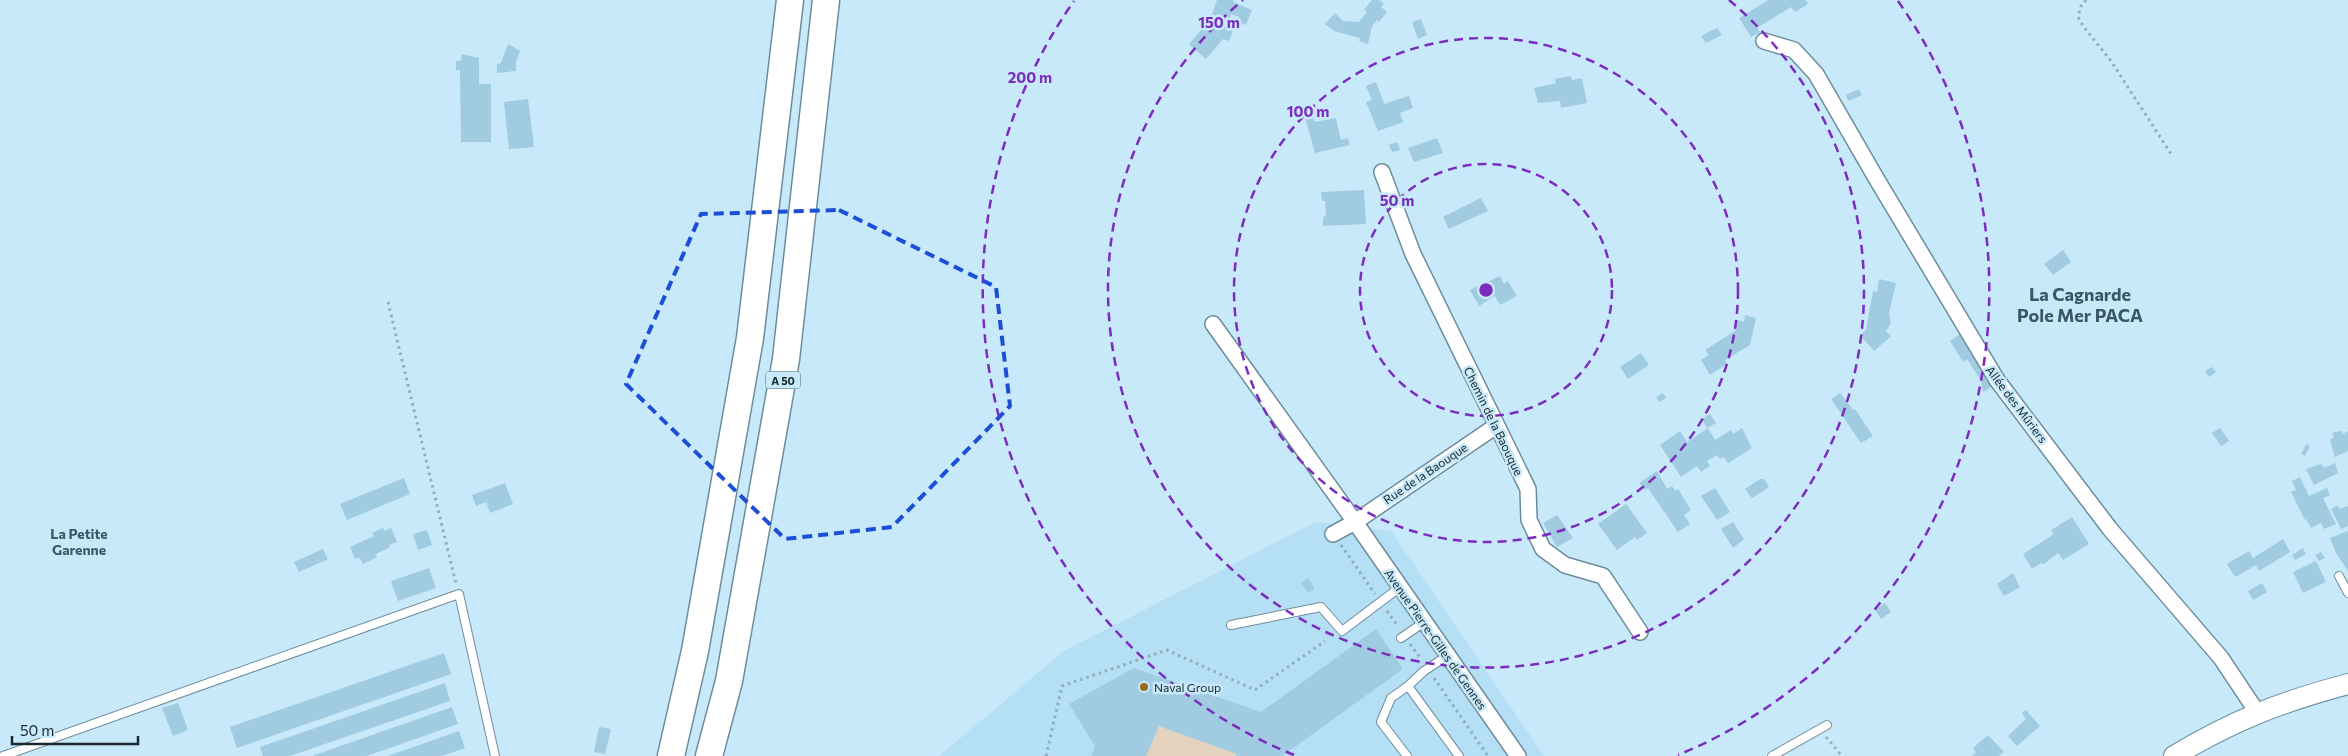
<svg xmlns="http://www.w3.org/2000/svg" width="2348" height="756" font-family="Commissioner,sans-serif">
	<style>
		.built { fill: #b5dff4 }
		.green { fill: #e2d2be }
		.building { fill: #a0cbe0 }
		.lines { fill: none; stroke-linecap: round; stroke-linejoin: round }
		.service-casing { stroke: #6d8d9c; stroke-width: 10 }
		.minor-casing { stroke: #6d8d9c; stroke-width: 18 }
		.secondary-casing { stroke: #6d8d9c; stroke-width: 22 }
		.motorway-casing { stroke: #6d8d9c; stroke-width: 29 }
		.path { stroke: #91adbb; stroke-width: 3; stroke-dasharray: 2.5 4; stroke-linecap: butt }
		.service { stroke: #fff; stroke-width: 8 }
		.minor { stroke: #fff; stroke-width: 15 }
		.secondary { stroke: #fff; stroke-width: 20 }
		.motorway { stroke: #fff; stroke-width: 26 }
		.marked { fill: none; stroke: #1d4ed8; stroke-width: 4; stroke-dasharray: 10 6; stroke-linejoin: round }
		.ring { fill: none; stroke: #7b2cbf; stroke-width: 2.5; stroke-dasharray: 9 6 }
		.poi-dot { fill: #9d6b20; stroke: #c7e9fa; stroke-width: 2 }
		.labels { text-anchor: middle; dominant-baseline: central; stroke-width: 5; stroke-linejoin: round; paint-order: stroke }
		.shield { fill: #c7e9fa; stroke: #4e616b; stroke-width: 1 }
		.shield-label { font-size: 11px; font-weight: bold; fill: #1a272e }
		.street-label { font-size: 12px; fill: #1a272e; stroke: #c7e9fa }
		.poi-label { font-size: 12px; fill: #1a272e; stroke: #c7e9fa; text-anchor: start }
		.neighbourhood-label { font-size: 14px; font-weight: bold; fill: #395765; stroke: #c7e9fa }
		.district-label { font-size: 18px; font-weight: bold; fill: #395765; stroke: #c7e9fa }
		.centre { fill: #7b2cbf; stroke: #c7e9fa; stroke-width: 2.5 }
		.ring-label { font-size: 15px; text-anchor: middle; font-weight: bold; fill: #7b2cbf; stroke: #c7e9fa; stroke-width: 5; stroke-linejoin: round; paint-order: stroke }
	</style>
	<rect width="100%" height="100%" fill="#c7e9fa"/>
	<path class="built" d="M 1316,522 L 1391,531 L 1544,756 L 939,756 L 1064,651 Z"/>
	<path class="green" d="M 1159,726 L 1237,754 L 1235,756 L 1146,756 Z"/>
	<path class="building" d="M 1217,0 L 1234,0 L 1233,2 L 1252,10 L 1246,25 L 1237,22 L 1239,17 L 1231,14 L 1228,23 L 1235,25 L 1229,41 L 1223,39 L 1206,59 L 1189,44 L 1202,29 L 1206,31 Z
		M 1372,0 L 1379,0 L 1384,4 L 1381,7 L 1387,12 L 1379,22 L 1377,20 L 1372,26 L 1368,44 L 1359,41 L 1360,38 L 1334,31 L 1325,24 L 1335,13 L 1343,21 L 1359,22 L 1367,12 L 1364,10 Z
		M 1768,0 L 1805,0 L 1808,4 L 1795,12 L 1791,7 L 1757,28 L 1760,32 L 1751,37 L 1739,18 Z
		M 1421,19 L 1427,35 L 1418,39 L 1412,22 Z
		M 1717,28 L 1722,35 L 1706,43 L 1701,36 Z
		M 508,44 L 520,51 L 516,62 L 516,71 L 497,73 L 497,64 L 501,63 Z
		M 462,54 L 479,58 L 479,84 L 491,84 L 491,142 L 461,142 L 460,70 L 456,70 L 456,61 L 461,61 Z
		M 1571,76 L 1572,80 L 1582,78 L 1587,103 L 1561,108 L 1560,101 L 1538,103 L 1534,88 L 1556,83 L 1555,79 Z
		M 1376,82 L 1384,104 L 1409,96 L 1413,108 L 1400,113 L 1403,122 L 1378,131 L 1366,102 L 1372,100 L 1366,86 Z
		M 1859,89 L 1862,95 L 1848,101 L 1846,95 Z
		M 528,99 L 534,147 L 509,149 L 504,102 Z
		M 1310,105 L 1314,122 L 1336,118 L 1341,140 L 1348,138 L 1350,145 L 1315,153 L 1302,107 Z
		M 1437,138 L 1443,153 L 1414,162 L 1408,148 Z
		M 1397,142 L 1400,150 L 1392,152 L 1389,145 Z
		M 1364,190 L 1366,224 L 1323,226 L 1323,217 L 1326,216 L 1325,201 L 1322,201 L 1321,192 Z
		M 1481,198 L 1488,211 L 1449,229 L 1443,217 Z
		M 2063,250 L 2071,262 L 2053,275 L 2044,264 Z
		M 1500,276 L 1504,284 L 1508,281 L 1517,296 L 1500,305 L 1495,296 L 1479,306 L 1470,290 Z
		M 1879,279 L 1896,283 L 1889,313 L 1891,323 L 1886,331 L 1891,336 L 1874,351 L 1860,335 L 1866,330 L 1873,291 L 1877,292 Z
		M 1745,315 L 1756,318 L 1750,345 L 1725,360 L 1727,364 L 1710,375 L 1701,360 L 1709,355 L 1705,350 L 1735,331 L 1737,320 L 1744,322 Z
		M 1960,334 L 1993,386 L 1983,392 L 1981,383 L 1984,376 L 1980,379 L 1967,359 L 1963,362 L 1950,341 Z
		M 1641,353 L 1649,365 L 1628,379 L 1620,367 Z
		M 2212,367 L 2216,372 L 2209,377 L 2205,371 Z
		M 1663,393 L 1666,398 L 1659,402 L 1656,397 Z
		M 1840,393 L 1853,410 L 1855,409 L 1873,436 L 1861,443 L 1831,399 Z
		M 1710,414 L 1716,423 L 1707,428 L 1702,419 Z
		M 1708,428 L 1715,440 L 1731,430 L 1733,434 L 1742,428 L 1752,448 L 1728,463 L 1724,457 L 1720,459 L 1717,455 L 1707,461 L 1710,466 L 1701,472 L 1697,466 L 1681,477 L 1660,445 L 1680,431 L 1687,442 Z
		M 2220,428 L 2229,441 L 2221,446 L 2212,433 Z
		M 2342,431 L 2343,434 L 2348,431 L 2348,451 L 2335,457 L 2330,440 L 2334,437 L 2332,433 Z
		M 2306,444 L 2310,446 L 2305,456 L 2301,454 Z
		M 2335,463 L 2338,473 L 2314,485 L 2306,469 L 2321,464 L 2324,468 Z
		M 1657,471 L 1667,489 L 1672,486 L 1675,491 L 1678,489 L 1691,510 L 1684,515 L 1690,524 L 1678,532 L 1648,488 L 1645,490 L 1639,483 Z
		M 2300,477 L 2309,496 L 2327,488 L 2330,495 L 2323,498 L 2336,524 L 2324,529 L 2321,523 L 2311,528 L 2306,519 L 2305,520 L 2291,492 L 2296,490 L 2292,481 Z
		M 404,478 L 410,494 L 347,520 L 340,504 Z
		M 1760,479 L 1764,479 L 1769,487 L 1752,498 L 1745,489 Z
		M 505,483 L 513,504 L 490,513 L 486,502 L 476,506 L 472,495 Z
		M 1715,488 L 1730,512 L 1717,520 L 1701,496 Z
		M 1626,504 L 1647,533 L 1637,540 L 1635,537 L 1617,550 L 1598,524 Z
		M 2338,505 L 2339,509 L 2348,506 L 2348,526 L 2341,529 L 2331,509 Z
		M 1557,515 L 1573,538 L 1557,547 L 1543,523 Z
		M 2072,517 L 2089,544 L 2063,560 L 2058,553 L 2044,564 L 2041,563 L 2032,569 L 2023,554 L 2054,534 L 2051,530 Z
		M 1733,522 L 1744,539 L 1733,548 L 1721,529 Z
		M 383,528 L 384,531 L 391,528 L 397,542 L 389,545 L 390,547 L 376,554 L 377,557 L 363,564 L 360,558 L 355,559 L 350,547 L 374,536 L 372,533 Z
		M 427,530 L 432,545 L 418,550 L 413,534 Z
		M 2348,531 L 2348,571 L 2336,553 L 2330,538 Z
		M 2283,539 L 2290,552 L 2259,571 L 2256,565 L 2235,577 L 2227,564 L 2249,551 L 2253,558 Z
		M 2303,548 L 2306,554 L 2295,560 L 2292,555 Z
		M 323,549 L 328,559 L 299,572 L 294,562 Z
		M 2321,552 L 2325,558 L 2319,561 L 2315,555 Z
		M 2316,561 L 2326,582 L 2303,593 L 2293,572 Z
		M 429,568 L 436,588 L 398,601 L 391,581 Z
		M 2013,573 L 2020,587 L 2004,596 L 1997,584 Z
		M 1308,578 L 1315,589 L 1308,593 L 1301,583 Z
		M 2262,583 L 2267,592 L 2253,600 L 2248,591 Z
		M 1885,603 L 1891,612 L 1881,619 L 1875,610 Z
		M 1376,629 L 1403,669 L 1282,756 L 1235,756 L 1237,754 L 1159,726 L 1146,756 L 1091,756 L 1095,746 L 1069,704 L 1134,668 L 1261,712 Z
		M 444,653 L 451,674 L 237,748 L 230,727 Z
		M 445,683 L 450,701 L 290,756 L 263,756 L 260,747 Z
		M 178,703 L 188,730 L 173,736 L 162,708 Z
		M 452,707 L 458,724 L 367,756 L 312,756 Z
		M 2026,710 L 2040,726 L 2017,746 L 2008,736 L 2026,719 L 2022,713 Z
		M 599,727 L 611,729 L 605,754 L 594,752 Z
		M 459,731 L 465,748 L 442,756 L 388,756 Z
		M 1988,735 L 2004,752 L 1999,756 L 1972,756 L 1976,752 L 1973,748 Z"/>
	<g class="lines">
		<g class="service-casing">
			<path id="service" d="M 2339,576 L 2348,593
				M 1231,625 L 1321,607 L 1342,631 L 1399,588
				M 1401,638 L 1423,623
				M 1447,656 L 1424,671 L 1408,686 L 1459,756
				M 3,756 L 459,594 L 495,756
				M 1407,756 L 1381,722 L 1391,698 L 1408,686
				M 1772,756 L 1827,725"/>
		</g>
		<g class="minor-casing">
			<path id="minor" d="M 1764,41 L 1794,50 L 1816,74 L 1876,178 L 1997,380 L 2110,529 L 2221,658 L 2257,712
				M 1382,172 L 1413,254 L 1528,489 L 1529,520 L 1543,549 L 1565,565 L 1603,576 L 1640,632
				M 1213,324 L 1355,522 L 1333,534
				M 1496,426 L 1355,522 L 1518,756"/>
		</g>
		<g class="secondary-casing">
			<path id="secondary" d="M 2174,756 C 2234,720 2281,702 2348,684"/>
		</g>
		<g class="motorway-casing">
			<path id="motorway" d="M 671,756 L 695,651 L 750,338 L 790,0
				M 709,756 L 729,681 L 786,359 L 826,0"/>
		</g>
		<path class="path" d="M 2086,0 L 2081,6 L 2078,17 L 2083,26 L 2111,61 L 2173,157
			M 388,302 L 456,584
			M 1341,545 L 1375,594
			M 1387,611 L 1398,626
			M 1410,644 L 1421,659
			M 1434,678 L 1488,756
			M 1826,737 L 1842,756
			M 1046,756 L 1062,686 L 1167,650 L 1255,690 L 1325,641"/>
		<use href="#service" class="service"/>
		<use href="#minor" class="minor"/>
		<use href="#secondary" class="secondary"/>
		<use href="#motorway" class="motorway"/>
	</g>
	<path class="marked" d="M 839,210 L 996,287 L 1010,406 L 892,527 L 785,539 L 626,384 L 701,214 Z"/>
	<g class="ring">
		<circle cx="1486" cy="290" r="126"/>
		<circle cx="1486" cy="290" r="252"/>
		<path d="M1729 0A378 378 0 1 1 1243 0"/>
		<path d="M1294 755A503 503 0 0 1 1074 1M1898 1A503 503 0 0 1 1678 755"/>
	</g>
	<circle class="poi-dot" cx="1144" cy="687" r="5"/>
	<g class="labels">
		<rect class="shield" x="765.5" y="371.5" width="35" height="17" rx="4"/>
		<g class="shield-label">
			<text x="783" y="380">A 50</text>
		</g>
		<g class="street-label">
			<text transform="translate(2017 404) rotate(53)">Allée des Mûriers</text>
			<text transform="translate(1494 421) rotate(64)">Chemin de la Baouque</text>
			<text transform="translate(1425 473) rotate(-34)">Rue de la Baouque</text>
			<text transform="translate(1436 639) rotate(55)">Avenue Pierre-Gilles de Gennes</text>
		</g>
		<g class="poi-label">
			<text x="1154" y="687">Naval Group</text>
		</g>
		<g class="neighbourhood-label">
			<text x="79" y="533">La Petite<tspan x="79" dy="16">Garenne</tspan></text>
		</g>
		<g class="district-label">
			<text x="2080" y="294">La Cagnarde<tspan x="2080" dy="21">Pole Mer PACA</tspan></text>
		</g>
	</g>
	<circle cx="1486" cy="290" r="8" class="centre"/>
	<g class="ring-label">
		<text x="1219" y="28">150 m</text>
		<text x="1030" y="83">200 m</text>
		<text x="1308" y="117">100 m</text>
		<text x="1397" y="206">50 m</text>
	</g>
	<path d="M12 736v8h126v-8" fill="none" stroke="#1a272e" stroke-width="2.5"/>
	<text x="20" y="736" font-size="15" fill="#1a272e" stroke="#c7e9fa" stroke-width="4" paint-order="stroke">50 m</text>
</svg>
